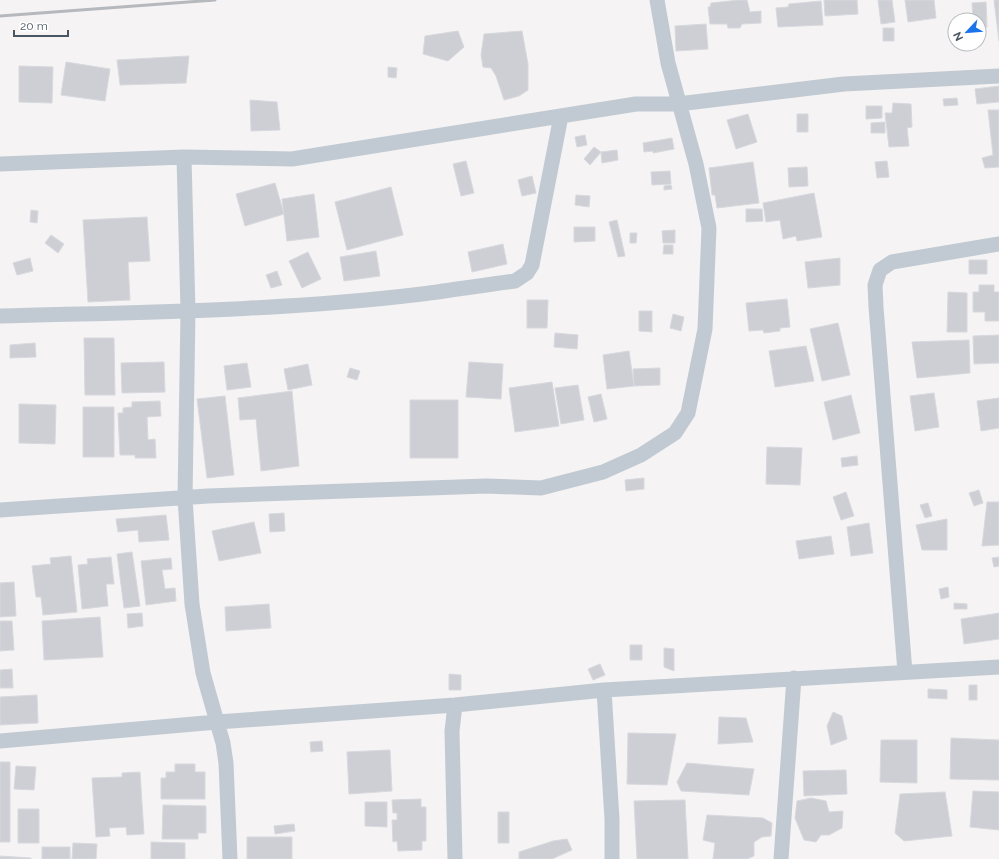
<svg xmlns="http://www.w3.org/2000/svg" width="999" height="859" font-family="Raleway,sans-serif">
	<style>
		.building { fill: #cdcfd5; stroke: #d7d9de }
		.lines { fill: none; stroke-linecap: round; stroke-linejoin: round }
		.street { stroke: #c1cad2; stroke-width: 15 }
		.rail { stroke: #b5b8bd; stroke-width: 3 }
	</style>
	<rect width="100%" height="100%" fill="#f5f3f3"/>
	<path class="building" d="M 739,0 L 747,0 L 750,12 L 761,11 L 761,23 L 742,24 L 740,28 L 728,28 L 727,24 L 710,24 L 708,7 L 710,7 L 711,3 Z
		M 824,0 L 857,0 L 858,14 L 825,16 Z
		M 878,0 L 892,0 L 895,22 L 881,24 Z
		M 905,0 L 934,0 L 936,18 L 908,22 Z
		M 994,0 L 999,0 L 999,41 Z
		M 821,1 L 823,25 L 778,27 L 776,8 L 788,7 L 789,4 Z
		M 986,2 L 987,27 L 979,27 L 979,20 L 973,20 L 972,3 Z
		M 706,24 L 708,49 L 676,51 L 675,26 Z
		M 883,28 L 894,28 L 894,41 L 883,41 Z
		M 458,31 L 464,47 L 448,61 L 423,54 L 425,36 Z
		M 522,31 L 528,64 L 528,90 L 519,96 L 504,100 L 496,76 L 491,68 L 483,67 L 481,55 L 484,34 Z
		M 189,56 L 186,83 L 120,85 L 117,60 Z
		M 66,62 L 110,69 L 105,101 L 61,95 Z
		M 19,66 L 53,67 L 52,103 L 19,102 Z
		M 388,67 L 397,68 L 396,78 L 388,77 Z
		M 999,86 L 999,102 L 977,104 L 975,89 Z
		M 957,98 L 958,105 L 944,106 L 943,99 Z
		M 250,100 L 277,102 L 280,130 L 251,131 Z
		M 893,103 L 911,104 L 912,127 L 907,128 L 909,146 L 889,147 L 885,113 L 892,113 Z
		M 866,106 L 882,106 L 882,118 L 866,119 Z
		M 988,110 L 999,110 L 999,167 L 985,168 L 982,158 L 993,155 Z
		M 748,114 L 757,142 L 736,149 L 727,120 Z
		M 797,114 L 808,114 L 808,132 L 797,132 Z
		M 885,122 L 885,133 L 871,133 L 871,123 Z
		M 585,135 L 587,145 L 577,147 L 575,137 Z
		M 672,138 L 674,149 L 653,153 L 653,151 L 644,152 L 643,143 Z
		M 594,147 L 601,152 L 590,165 L 584,159 Z
		M 617,150 L 618,160 L 602,163 L 601,152 Z
		M 466,161 L 474,193 L 461,196 L 453,164 Z
		M 887,161 L 889,177 L 877,178 L 875,162 Z
		M 753,162 L 759,203 L 717,208 L 715,195 L 712,195 L 709,168 Z
		M 807,167 L 808,186 L 789,187 L 788,168 Z
		M 670,171 L 671,184 L 652,185 L 651,172 Z
		M 532,176 L 536,193 L 522,196 L 518,180 Z
		M 275,183 L 284,214 L 245,226 L 236,194 Z
		M 671,185 L 672,189 L 664,190 L 664,186 Z
		M 391,187 L 403,235 L 347,250 L 335,202 Z
		M 814,193 L 822,237 L 797,241 L 796,236 L 783,239 L 780,220 L 766,222 L 763,203 Z
		M 314,194 L 319,237 L 287,241 L 282,199 Z
		M 576,195 L 590,196 L 589,207 L 575,205 Z
		M 746,209 L 762,209 L 763,221 L 746,222 Z
		M 31,210 L 38,211 L 37,223 L 30,222 Z
		M 147,217 L 150,261 L 128,262 L 130,300 L 88,302 L 83,220 Z
		M 617,220 L 625,256 L 618,257 L 609,222 Z
		M 574,227 L 595,227 L 595,241 L 574,242 Z
		M 675,230 L 675,243 L 663,243 L 662,231 Z
		M 630,233 L 637,233 L 636,243 L 630,243 Z
		M 51,235 L 64,244 L 58,253 L 45,243 Z
		M 503,244 L 507,264 L 472,272 L 468,252 Z
		M 664,245 L 673,245 L 673,254 L 663,254 Z
		M 376,251 L 380,276 L 344,281 L 340,257 Z
		M 308,252 L 321,279 L 302,288 L 289,261 Z
		M 30,258 L 33,271 L 17,275 L 13,263 Z
		M 840,258 L 840,285 L 808,288 L 805,262 Z
		M 969,260 L 987,260 L 987,274 L 969,274 Z
		M 277,271 L 282,285 L 271,288 L 266,275 Z
		M 979,285 L 994,285 L 994,292 L 999,292 L 999,321 L 985,321 L 985,312 L 973,312 L 973,292 L 979,292 Z
		M 948,292 L 967,293 L 967,332 L 947,332 Z
		M 787,299 L 790,327 L 780,328 L 780,331 L 764,333 L 763,330 L 749,331 L 746,303 Z
		M 527,300 L 548,300 L 547,328 L 527,328 Z
		M 639,311 L 652,311 L 652,332 L 639,331 Z
		M 673,314 L 684,317 L 681,331 L 670,328 Z
		M 838,323 L 850,375 L 822,381 L 810,329 Z
		M 555,333 L 578,335 L 577,349 L 554,347 Z
		M 999,335 L 999,363 L 974,364 L 973,336 Z
		M 84,338 L 114,338 L 115,395 L 85,395 Z
		M 969,340 L 970,373 L 917,378 L 912,342 Z
		M 35,343 L 36,357 L 10,358 L 10,345 Z
		M 806,346 L 814,381 L 775,387 L 769,351 Z
		M 629,351 L 634,386 L 607,389 L 603,355 Z
		M 164,362 L 165,392 L 122,393 L 121,363 Z
		M 469,362 L 503,364 L 501,399 L 466,397 Z
		M 247,363 L 251,387 L 227,390 L 224,366 Z
		M 308,364 L 312,385 L 288,390 L 284,369 Z
		M 350,368 L 360,371 L 357,380 L 347,377 Z
		M 660,368 L 660,385 L 634,386 L 633,369 Z
		M 552,382 L 559,426 L 515,432 L 509,388 Z
		M 578,385 L 584,420 L 561,424 L 555,388 Z
		M 292,391 L 299,466 L 261,471 L 256,419 L 240,420 L 238,398 Z
		M 934,393 L 939,427 L 915,431 L 910,396 Z
		M 601,394 L 607,419 L 594,422 L 588,397 Z
		M 851,395 L 860,433 L 833,440 L 824,402 Z
		M 225,396 L 234,475 L 207,478 L 197,399 Z
		M 999,398 L 999,428 L 981,431 L 977,401 Z
		M 410,400 L 458,400 L 458,458 L 410,458 Z
		M 160,401 L 161,416 L 147,417 L 148,440 L 155,439 L 156,458 L 135,458 L 135,455 L 120,455 L 118,413 L 123,413 L 123,408 L 132,407 L 132,402 Z
		M 19,404 L 56,405 L 55,444 L 19,443 Z
		M 83,407 L 114,407 L 114,457 L 83,457 Z
		M 767,447 L 802,448 L 800,485 L 766,484 Z
		M 857,456 L 858,465 L 842,467 L 841,458 Z
		M 644,478 L 644,489 L 626,491 L 625,480 Z
		M 979,490 L 983,503 L 974,506 L 969,493 Z
		M 846,492 L 854,516 L 841,520 L 833,497 Z
		M 987,502 L 999,502 L 999,545 L 982,546 Z
		M 928,503 L 932,516 L 925,518 L 920,505 Z
		M 284,513 L 285,531 L 270,532 L 269,514 Z
		M 166,515 L 169,540 L 139,542 L 138,530 L 118,532 L 116,519 Z
		M 947,519 L 947,550 L 922,550 L 916,525 Z
		M 254,522 L 261,553 L 219,561 L 212,531 Z
		M 869,523 L 873,553 L 851,556 L 847,527 Z
		M 831,536 L 834,554 L 799,559 L 796,541 Z
		M 132,552 L 140,606 L 124,608 L 117,554 Z
		M 71,556 L 77,612 L 43,615 L 41,597 L 36,597 L 32,566 L 51,564 L 50,558 Z
		M 111,557 L 114,584 L 106,584 L 108,606 L 82,609 L 78,565 L 88,564 L 87,559 Z
		M 999,557 L 999,566 L 994,567 L 992,558 Z
		M 171,558 L 172,569 L 162,570 L 165,589 L 175,588 L 176,601 L 146,605 L 141,561 Z
		M 14,582 L 16,616 L 0,617 L 0,583 Z
		M 948,587 L 949,597 L 941,599 L 939,589 Z
		M 954,603 L 967,604 L 967,609 L 954,609 Z
		M 269,604 L 271,628 L 226,631 L 225,607 Z
		M 142,613 L 143,626 L 128,628 L 127,614 Z
		M 999,613 L 999,639 L 964,644 L 961,619 Z
		M 100,617 L 103,657 L 44,660 L 42,621 Z
		M 0,621 L 12,621 L 14,650 L 0,651 Z
		M 630,645 L 642,645 L 642,660 L 630,660 Z
		M 664,648 L 674,649 L 674,671 L 664,667 Z
		M 600,664 L 605,675 L 593,680 L 588,669 Z
		M 12,669 L 13,688 L 0,688 L 0,670 Z
		M 449,674 L 461,675 L 461,690 L 449,690 Z
		M 969,685 L 977,685 L 977,700 L 969,700 Z
		M 928,689 L 947,690 L 947,699 L 928,698 Z
		M 37,695 L 38,723 L 0,725 L 0,697 Z
		M 833,712 L 842,716 L 847,739 L 831,745 L 827,726 Z
		M 719,717 L 746,718 L 753,742 L 718,744 Z
		M 628,733 L 676,734 L 667,785 L 627,784 Z
		M 951,738 L 999,740 L 999,780 L 950,779 Z
		M 881,740 L 917,740 L 917,783 L 880,782 Z
		M 322,741 L 323,751 L 311,752 L 310,742 Z
		M 390,750 L 392,791 L 349,794 L 347,752 Z
		M 0,762 L 10,762 L 10,842 L 0,842 Z
		M 687,763 L 754,769 L 749,795 L 681,791 L 677,782 Z
		M 175,764 L 195,764 L 195,772 L 205,772 L 205,799 L 161,799 L 161,778 L 166,778 L 166,772 L 175,772 Z
		M 16,766 L 36,767 L 34,790 L 14,789 Z
		M 846,770 L 847,794 L 804,796 L 803,771 Z
		M 140,772 L 144,834 L 127,835 L 126,827 L 109,828 L 110,836 L 96,837 L 92,778 L 122,777 L 122,773 Z
		M 973,791 L 999,792 L 999,830 L 970,827 Z
		M 945,792 L 952,836 L 904,841 L 895,833 L 900,794 Z
		M 811,798 L 826,801 L 829,812 L 843,811 L 842,828 L 829,835 L 821,835 L 816,842 L 804,840 L 795,818 L 797,801 Z
		M 421,799 L 421,807 L 426,807 L 426,841 L 422,841 L 422,850 L 398,851 L 397,841 L 393,842 L 392,820 L 397,820 L 397,813 L 393,813 L 392,800 Z
		M 685,800 L 688,859 L 637,859 L 634,801 Z
		M 365,802 L 387,802 L 387,827 L 365,826 Z
		M 163,805 L 206,806 L 206,833 L 198,833 L 198,839 L 162,839 Z
		M 18,809 L 39,809 L 39,843 L 18,843 Z
		M 498,812 L 509,812 L 509,843 L 498,843 Z
		M 707,815 L 763,818 L 772,823 L 771,836 L 762,837 L 754,842 L 754,856 L 747,859 L 713,859 L 715,843 L 703,840 Z
		M 294,824 L 295,831 L 275,834 L 274,826 Z
		M 247,837 L 292,837 L 292,859 L 247,859 Z
		M 567,839 L 572,850 L 552,859 L 519,859 L 519,852 L 553,841 Z
		M 151,842 L 185,843 L 185,859 L 151,859 Z
		M 73,843 L 97,844 L 96,859 L 72,859 Z
		M 42,847 L 70,847 L 70,859 L 42,859 Z
		M 0,856 L 31,858 L 31,859 L 0,859 Z"/>
	<g class="lines">
		<path class="street" d="M 184,157 L 188,311 L 185,498 L 192,604 L 203,673 L 223,743 L 226,763 L 230,859
			M 0,164 L 184,157 L 292,159 L 636,104 L 678,104 L 844,84 L 999,76
			M 0,316 C 141,312 282,311 422,294 C 453,290 484,285 515,281 L 527,273 L 532,265 L 561,116
			M 0,510 L 208,496 L 486,486 L 541,488 L 603,472 L 641,455 L 675,433 L 688,413 L 705,329 L 709,228 L 696,164 L 668,63 L 657,0
			M 905,672 L 876,307 L 875,285 L 880,270 L 892,262 L 999,244
			M 604,690 L 612,819 L 612,859
			M 455,705 L 452,731 L 455,859
			M 0,741 L 217,722 L 455,705 L 604,690 L 999,667
			M 781,859 L 794,678"/>
		<path class="rail" d="M 0,16 L 215,0"/>
	</g>
	<g transform="translate(967 32) rotate(244)"><circle r="19" fill="#ffffff" stroke="#b7bbc0"/>
	<path d="M0-3L7 15L0 10L-7 15Z" fill="#1a73e8"/>
	<text y="-6" font-size="11" font-weight="bold" text-anchor="middle" fill="#4a5661">N</text>
	</g>
	<path d="M14 30v6h54v-6" fill="none" stroke="#4a5661" stroke-width="2"/>
	<text x="20" y="30" font-size="12" fill="#4a5661" stroke="#ffffff" stroke-width="3" paint-order="stroke">20 m</text>
</svg>
